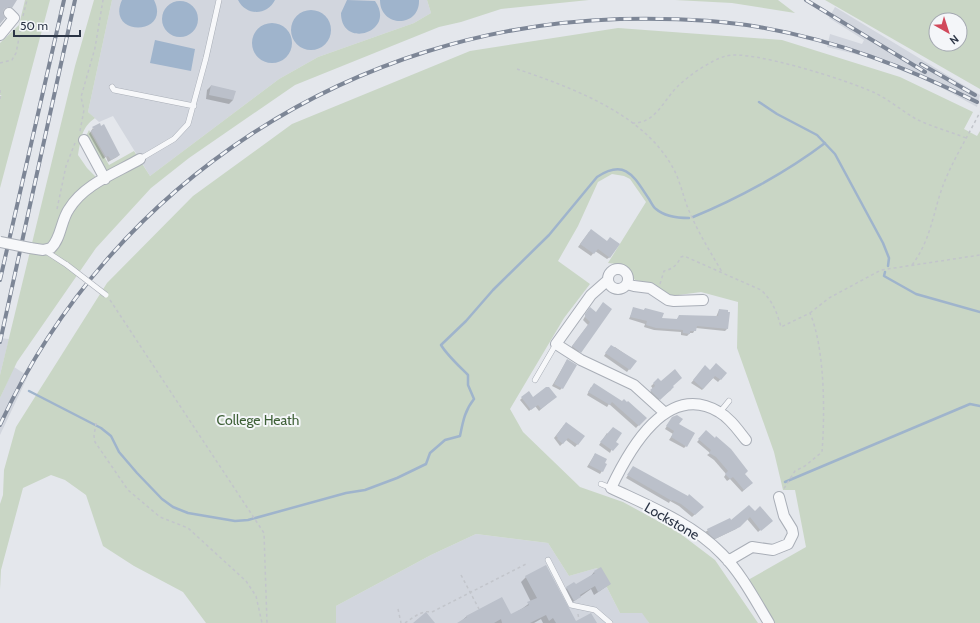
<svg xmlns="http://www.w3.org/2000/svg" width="980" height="623" font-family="Cabin,sans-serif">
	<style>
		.built { fill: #d2d6de }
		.green { fill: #c9d6c5; fill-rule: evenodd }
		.water { fill: #9fb4cc }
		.shadow { fill: #0003 }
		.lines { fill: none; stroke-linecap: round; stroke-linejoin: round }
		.stream { stroke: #9fb4cc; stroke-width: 2.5 }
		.building { fill: #bbc0ca }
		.service-casing { stroke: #a9aeb7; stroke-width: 6 }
		.minor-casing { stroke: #a9aeb7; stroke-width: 12 }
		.path { stroke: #c2c5cb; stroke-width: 1.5; stroke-dasharray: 3 3; stroke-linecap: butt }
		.service { stroke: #f7f8fa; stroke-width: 5 }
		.minor { stroke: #f7f8fa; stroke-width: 10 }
		.rail-casing { stroke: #7d8696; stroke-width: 4 }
		.rail { stroke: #f4f6f9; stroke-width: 2.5; stroke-dasharray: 8; stroke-linecap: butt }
		.service-bridge-casing { stroke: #a9aeb7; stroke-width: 6; stroke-linecap: butt }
		.minor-bridge-casing { stroke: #a9aeb7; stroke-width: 12; stroke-linecap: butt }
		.service-bridge { stroke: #f7f8fa; stroke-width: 5 }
		.minor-bridge { stroke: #f7f8fa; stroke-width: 10 }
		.labels { text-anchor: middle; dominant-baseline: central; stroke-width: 4; stroke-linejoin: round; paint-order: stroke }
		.park-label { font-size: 14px; fill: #3f6138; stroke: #f4f6f9 }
		.street-label { font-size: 14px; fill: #2b3445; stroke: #f4f6f9 }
	</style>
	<rect width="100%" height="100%" fill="#e4e7ec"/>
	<path class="built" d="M 112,0 L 427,0 L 431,13 L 414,23 L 318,57 L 279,79 L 150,176 L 113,116 L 99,122 L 88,112 Z
		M 835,7 L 980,95 L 977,107 L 931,82 L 903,70 L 863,56 L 827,47 L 830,34 L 862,44 L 864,40 L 829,18 Z
		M 0,338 L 9,339 L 0,375 Z
		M 14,367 L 28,376 L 0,435 L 0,398 Z
		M 476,534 L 548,543 L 569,576 L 597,568 L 620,613 L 643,613 L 649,623 L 336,623 L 336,606 L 431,555 Z"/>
	<path class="green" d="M 25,0 L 50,0 L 0,188 L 0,96 L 2,96 L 0,95 L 0,43 L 19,25 Z
		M 94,0 L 112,0 L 88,112 L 95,118 C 81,128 81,139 78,155 L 87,168 L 100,181 L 105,179 L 84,140 L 89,130 L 109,165 L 134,151 L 150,176 L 279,79 L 318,57 L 414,23 L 431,13 L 427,0 L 589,0 L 501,9 L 461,22 L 439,27 L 295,85 L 189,158 L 151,188 L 96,248 L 17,362 L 0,398 L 0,375 L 75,66 Z
		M 675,0 L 778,0 L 795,13 L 732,3 Z
		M 825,0 L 980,0 L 980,89 ZM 936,20 L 960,20 L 960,44 L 936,44 Z
		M 618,28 L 782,40 L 900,77 L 973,112 L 964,129 L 977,136 L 980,131 L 980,623 L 775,623 L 748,580 L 806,547 L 795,490 L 783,490 L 774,452 L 737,348 L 738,302 L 701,292 L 671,296 L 654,284 L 635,280 C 627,269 621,264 608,263 L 646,202 L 630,179 L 624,176 L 612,174 L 598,182 L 578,226 L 558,261 L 590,284 L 564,318 L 510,409 L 523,432 L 580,487 L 623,502 L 678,532 L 715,560 L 758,623 L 649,623 L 642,613 L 620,613 L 597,568 L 569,576 L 548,543 L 476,534 L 431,555 L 336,606 L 336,623 L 206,623 L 183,592 L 134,566 L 103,546 L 86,495 L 65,480 L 51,475 L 23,488 L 1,570 L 0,589 L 0,504 L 3,495 L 4,470 L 16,427 L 107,283 L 193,196 L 292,124 L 470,51 Z"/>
	<path class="water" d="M 122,0 L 154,0 C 172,36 105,37 122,0 Z
		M 238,0 L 275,0 C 267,16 246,16 238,0 Z
		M 347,0 L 375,1 C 397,32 341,50 341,13 Z
		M 380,0 L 419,0 C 420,28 380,28 380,0 Z
		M162 19a18 18 0 1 1 36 0a18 18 0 1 1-36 0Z
		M291 30a20 20 0 1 1 40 0a20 20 0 1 1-40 0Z
		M252 43a20 20 0 1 1 40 0a20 20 0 1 1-40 0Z
		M 155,40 L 195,49 L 191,71 L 150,63 Z"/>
	<path class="shadow" d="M 211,86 L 234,91 L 233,100 L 229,104 L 206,99 L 207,90 Z
		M 93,128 L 119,155 L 117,157 L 108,162 L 106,157 L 103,159 L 89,134 Z
		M 589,232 L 610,257 L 607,259 L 595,251 L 591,256 L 578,247 Z
		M 634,308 L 643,311 L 645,309 L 661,319 L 676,320 L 680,316 L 716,317 L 719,310 L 727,329 L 725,331 L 696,328 L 693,333 L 690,333 L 687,336 L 681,335 L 681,332 L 654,330 L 644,327 L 645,324 L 629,319 Z
		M 588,311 L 595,313 L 578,354 L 570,349 L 588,325 L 583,320 Z
		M 615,347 L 635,361 L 627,372 L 604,356 L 609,348 Z
		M 567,360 L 562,388 L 560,390 L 552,386 Z
		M 703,369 L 710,371 L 726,373 L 718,382 L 713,378 L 702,390 L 691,383 Z
		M 658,380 L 661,383 L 672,386 L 671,390 L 657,401 L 649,393 L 653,389 L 651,386 Z
		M 591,387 L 645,418 L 636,428 L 609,404 L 607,407 L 587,395 Z
		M 522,398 L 533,398 L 553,399 L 539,411 L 535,406 L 529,411 L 520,400 Z
		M 670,421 L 678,425 L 686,446 L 684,448 L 669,440 L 673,434 L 665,429 Z
		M 564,425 L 584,436 L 575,447 L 566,440 L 560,446 L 554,438 Z
		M 706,432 L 752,483 L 742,492 L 730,479 L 727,481 L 724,477 L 726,474 L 714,460 L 707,455 L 710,453 L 697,442 Z
		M 607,433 L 615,442 L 610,453 L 599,445 Z
		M 595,454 L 602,471 L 600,474 L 587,467 Z
		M 633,468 L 703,507 L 692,517 L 679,506 L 670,501 L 669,503 L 626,478 Z
		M 754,513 L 772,520 L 758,532 L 747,519 L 736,529 L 713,540 L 705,532 L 730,519 L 731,521 Z
		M 594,572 L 610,584 L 594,595 L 591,589 L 570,604 L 563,591 L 567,588 L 575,586 L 591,576 Z
		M 526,577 L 576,622 L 595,623 L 543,623 L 541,619 L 534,623 L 459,623 L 467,616 L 510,616 L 523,608 L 531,602 L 521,582 Z"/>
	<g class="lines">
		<path class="stream" d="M 759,102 L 777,114 L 817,135 L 835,154 L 883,243 L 889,258 L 888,266
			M 693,217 C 737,199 787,172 825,143
			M 885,272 L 884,276 L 916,294 L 980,312
			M 29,391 L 101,428 L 111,436 L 119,452 L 137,473 L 162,499 L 173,507 L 188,513 L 235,521 L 248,520 L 346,493 L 365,490 L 397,478 L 426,464 L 430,453 L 445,440 L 460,436 C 463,421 465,410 474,399 L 468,385 L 468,375 C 459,366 447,355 441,345 L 466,321 L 493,290 L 549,235 L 597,177 C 626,158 634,177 649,199 C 651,202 653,207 656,209 C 664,216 679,218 689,218
			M 785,482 L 970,404 L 980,406"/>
	</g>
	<path class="building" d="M 0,0 L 17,0 L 12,8 L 8,7 L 4,9 L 3,14 L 5,18 L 0,24 Z
		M 211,85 L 236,91 L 233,100 L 209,95 Z
		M 100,123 L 101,126 L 104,124 L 120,155 L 111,160 L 108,156 L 106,157 L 91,131 L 94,129 L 92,127 Z
		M 591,229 L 607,241 L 610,237 L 620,244 L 610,258 L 598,249 L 594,254 L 580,244 Z
		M 603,302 L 612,309 L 581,353 L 572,346 L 590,322 L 585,317 L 585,314 L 590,307 L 596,312 Z
		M 633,307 L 644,310 L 645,308 L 664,313 L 662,318 L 677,319 L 679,315 L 718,316 L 719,309 L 728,310 L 728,312 L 730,312 L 728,329 L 697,326 L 696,331 L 690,331 L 690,334 L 683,333 L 683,330 L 656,328 L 646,325 L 647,321 L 630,317 Z
		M 611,345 L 637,361 L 630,370 L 605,353 Z
		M 567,359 L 577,365 L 563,389 L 554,384 Z
		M 716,363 L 727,373 L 721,380 L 715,376 L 703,389 L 693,380 L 705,365 L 710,370 Z
		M 675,369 L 682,378 L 673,386 L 674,387 L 660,400 L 650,390 L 655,386 L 653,383 L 658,378 L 661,381 Z
		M 594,383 L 622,401 L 624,399 L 627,402 L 628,401 L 647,418 L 639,426 L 612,402 L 610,405 L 588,392 Z
		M 546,387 L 549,387 L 557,397 L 541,409 L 538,405 L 531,410 L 521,397 L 529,391 L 533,397 Z
		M 677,415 L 683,419 L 679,424 L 695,433 L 687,447 L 671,437 L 674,431 L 666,426 L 672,417 Z
		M 566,422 L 585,436 L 578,445 L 568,438 L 563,444 L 557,439 L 558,438 L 556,436 Z
		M 613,427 L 622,433 L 616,442 L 619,444 L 613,451 L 600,442 Z
		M 706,430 L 715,438 L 716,436 L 731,449 L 748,471 L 745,474 L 753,483 L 744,490 L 733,477 L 730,479 L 725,474 L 728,471 L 716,457 L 709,453 L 711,450 L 698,439 Z
		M 595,453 L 607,459 L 605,463 L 607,464 L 603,472 L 589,465 Z
		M 633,466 L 688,496 L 689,494 L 704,507 L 695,515 L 681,504 L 672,500 L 672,501 L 627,475 Z
		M 749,505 L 755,511 L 760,506 L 773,521 L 761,531 L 750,517 L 740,527 L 715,539 L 709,534 L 707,529 L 730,518 L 731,520 Z
		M 546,565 L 576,621 L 591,613 L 597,623 L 556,623 L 553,618 L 549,621 L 546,615 L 530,623 L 502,623 L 501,619 L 494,623 L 457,623 L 467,617 L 466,616 L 502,597 L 511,614 L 529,605 L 527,602 L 537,598 L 525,576 Z
		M 601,567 L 611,584 L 598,592 L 595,586 L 580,595 L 581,597 L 574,601 L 566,587 L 574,582 L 576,584 L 595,573 L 594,571 Z
		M 426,612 L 435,623 L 413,623 Z"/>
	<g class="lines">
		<g class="service-casing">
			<path id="service" d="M 112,87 L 114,90 L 194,106
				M 140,159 L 174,139 L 188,124 L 206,58 L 219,0
				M 44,250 L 67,265
				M 535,380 L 556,344
				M 720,412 L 729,401
				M 601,484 L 611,488
				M 548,560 L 571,605 L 595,610 L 610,623"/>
		</g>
		<g class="minor-casing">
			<path id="minor" d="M 0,35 L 14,18 L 9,13
				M 84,140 L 105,179
				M 30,248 L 43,250 L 51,248 C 61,239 61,220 69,209 C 84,184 116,173 140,159
				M608 279a10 10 0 1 1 20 0a10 10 0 1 1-20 0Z
				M 608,280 L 591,295 L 556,344 L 581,360 L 634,385 L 665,413
				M 627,284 L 634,286 L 650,288 L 668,300 L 674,301 L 703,300
				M 746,440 C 738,430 730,418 719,412 C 667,381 629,450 611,488 C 649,506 692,523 722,554 C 741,573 755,600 769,623
				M 728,561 L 752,547 L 773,550 L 788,544 L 793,534 L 792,529 L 784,516 L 779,497"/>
		</g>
		<path class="path" d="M 23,16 L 27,0
			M 0,63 L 12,60 L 16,53 L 22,23
			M 517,69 C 573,88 644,114 673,168 C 681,182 683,198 690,213 C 699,234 711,253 722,272
			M 0,90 L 0,100
			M 632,123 C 655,124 663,101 677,87 C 688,76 711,60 726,56 C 750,49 850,81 875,93 C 890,100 903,112 918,120 C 933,127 951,132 966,138
			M 80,131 L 84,110 L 81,97 L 95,48 L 103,0
			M 57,209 L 66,166 L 75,143
			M 912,265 C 933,237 933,208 946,178 C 956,155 969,134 980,112
			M 660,284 L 664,271 C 673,269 677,265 681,257 L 684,256 L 761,290 C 772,300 777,312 781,327 L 810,313 C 825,349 825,413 822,452 L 805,466 L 795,471 L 783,490
			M 110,300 L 264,533 L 267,623
			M 810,313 L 829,298 L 881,270 L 980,255
			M 96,423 L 94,436 L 95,442 L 128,490 L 160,517 L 188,528 L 246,581 L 256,596 L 262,623
			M 461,575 L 479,609
			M 398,609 L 401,623
			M 578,614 L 579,620
			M 405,623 C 413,618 421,610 432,612 L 528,563"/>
		<use href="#service" class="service"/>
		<use href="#minor" class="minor"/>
		<g class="rail-casing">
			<path id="rail" d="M 806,0 L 925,72
				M 921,64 L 975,95
				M 0,280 L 64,0
				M 0,342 L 75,0
				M 0,425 C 112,181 354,27 620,19 C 666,18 713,19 759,27 C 838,41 906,67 977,102"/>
		</g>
		<use href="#rail" class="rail"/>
		<g class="service-bridge-casing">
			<path id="service-bridge" d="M 67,265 L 106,295"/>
		</g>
		<g class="minor-bridge-casing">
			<path id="minor-bridge" d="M 0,242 L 30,248"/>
		</g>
		<use href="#service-bridge" class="service-bridge"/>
		<use href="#minor-bridge" class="minor-bridge"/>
	</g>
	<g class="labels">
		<g class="park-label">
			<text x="258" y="420">College Heath</text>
		</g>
		<g class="street-label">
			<text transform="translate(672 521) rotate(30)">Lockstone</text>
		</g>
	</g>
	<g transform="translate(948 32) rotate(141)"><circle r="19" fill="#f4f6f9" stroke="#a4a8b1"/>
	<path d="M0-3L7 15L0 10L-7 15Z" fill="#d1495b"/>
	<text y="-6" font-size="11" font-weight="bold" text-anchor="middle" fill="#2b3445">N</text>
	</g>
	<path d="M14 30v6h66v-6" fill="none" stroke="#2b3445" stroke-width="2"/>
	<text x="20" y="30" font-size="12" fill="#2b3445" stroke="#f4f6f9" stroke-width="3" paint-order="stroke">50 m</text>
</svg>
